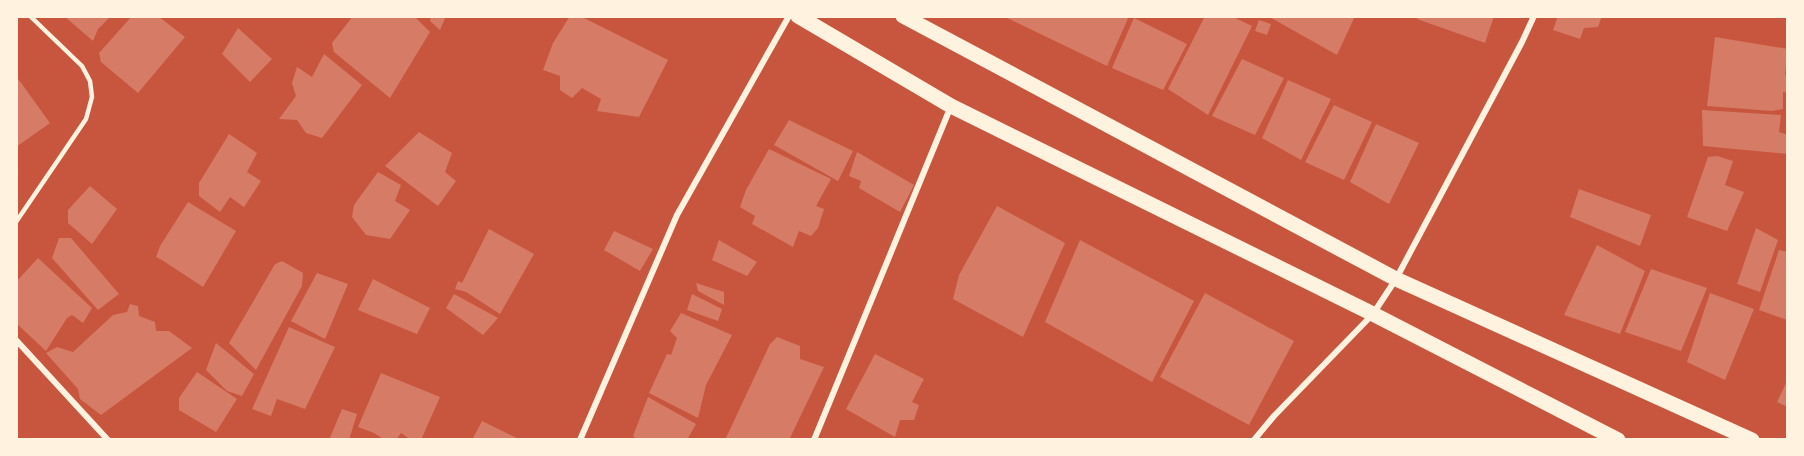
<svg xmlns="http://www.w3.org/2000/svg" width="1804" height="456" font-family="Bitter,serif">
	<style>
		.building { fill: #d67c66 }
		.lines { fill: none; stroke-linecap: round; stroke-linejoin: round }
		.service { stroke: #fff3e0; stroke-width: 4.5 }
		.minor { stroke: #fff3e0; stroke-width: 6 }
		.primary { stroke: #fff3e0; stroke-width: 15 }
	</style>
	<rect width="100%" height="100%" fill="#c8553d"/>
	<path class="building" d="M 64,16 L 111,16 L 98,29 L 93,41 Z
		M 132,16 L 158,16 L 185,37 L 138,93 L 101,62 L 99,53 Z
		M 353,16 L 414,16 L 430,32 L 390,98 L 334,52 L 332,43 Z
		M 431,16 L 446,16 L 440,30 L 430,21 Z
		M 570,16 L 580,16 L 668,60 L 639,117 L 597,111 L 601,99 L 582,88 L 572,98 L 560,90 L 560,76 L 543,70 L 553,43 Z
		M 1003,16 L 1129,16 L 1107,66 Z
		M 1205,16 L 1231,16 L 1252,26 L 1208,115 L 1168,89 Z
		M 1268,16 L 1355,16 L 1337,55 Z
		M 1418,16 L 1494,16 L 1485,43 L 1417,19 Z
		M 1558,16 L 1602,16 L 1598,27 L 1584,28 L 1580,39 L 1553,30 Z
		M 1134,18 L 1187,44 L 1163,90 L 1112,68 Z
		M 1259,20 L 1271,24 L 1267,35 L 1255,31 Z
		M 238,28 L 272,59 L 250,82 L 222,54 Z
		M 1715,37 L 1788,49 L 1785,75 L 1788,76 L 1788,93 L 1783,92 L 1783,109 L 1772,111 L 1707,106 Z
		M 324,54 L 362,85 L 322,138 L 306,133 L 297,120 L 279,119 L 296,96 L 292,83 L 297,67 L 312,77 Z
		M 1242,59 L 1284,78 L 1255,135 L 1212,116 Z
		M 16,76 L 50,123 L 16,147 Z
		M 1288,80 L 1331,99 L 1301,160 L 1262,138 Z
		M 1334,105 L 1372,122 L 1344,180 L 1305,162 Z
		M 1702,110 L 1781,115 L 1779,132 L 1788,135 L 1788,154 L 1703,146 Z
		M 789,120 L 853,151 L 838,181 L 774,145 Z
		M 1376,124 L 1419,143 L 1389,204 L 1350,182 Z
		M 419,132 L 452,153 L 445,172 L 456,181 L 438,206 L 385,166 Z
		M 229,134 L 257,153 L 247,172 L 261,181 L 244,207 L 230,197 L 220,212 L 199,196 L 199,183 Z
		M 769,149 L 831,179 L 816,206 L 824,209 L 818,228 L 811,236 L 799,231 L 793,247 L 752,224 L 755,216 L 740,207 L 746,190 Z
		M 857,152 L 914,185 L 900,212 L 859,188 L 861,181 L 849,176 Z
		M 1717,156 L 1733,161 L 1725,185 L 1744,192 L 1727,231 L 1687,217 L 1708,157 Z
		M 378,172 L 401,185 L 395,201 L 410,210 L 390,239 L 366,235 L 352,217 L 354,205 Z
		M 90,186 L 117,209 L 92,244 L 68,223 L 68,210 Z
		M 1579,189 L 1651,215 L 1640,246 L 1570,217 Z
		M 188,202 L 236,231 L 203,287 L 162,260 L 156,257 L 160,246 Z
		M 997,206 L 1065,243 L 1023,337 L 953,299 L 959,275 Z
		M 1756,228 L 1778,240 L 1760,292 L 1737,284 Z
		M 489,229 L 534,254 L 500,314 L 466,292 L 455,289 L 458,281 L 462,283 Z
		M 614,231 L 653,249 L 640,271 L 604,250 Z
		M 59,238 L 71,238 L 119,294 L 98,310 L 52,258 Z
		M 719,240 L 757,262 L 747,276 L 712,260 Z
		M 1080,240 L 1194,301 L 1152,382 L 1045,322 Z
		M 1597,245 L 1645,271 L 1620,334 L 1564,315 Z
		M 1779,250 L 1788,252 L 1787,320 L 1759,310 Z
		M 38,258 L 92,308 L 83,323 L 72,315 L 67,318 L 46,351 L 16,323 L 16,282 Z
		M 282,261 L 303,273 L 302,286 L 256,370 L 229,343 L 275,264 Z
		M 1651,269 L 1707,288 L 1681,351 L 1625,332 Z
		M 317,273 L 348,284 L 325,339 L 291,321 Z
		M 373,279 L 430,308 L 417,334 L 358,310 Z
		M 696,283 L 724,292 L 724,305 L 698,291 Z
		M 1205,293 L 1294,341 L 1249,425 L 1160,377 Z
		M 1710,293 L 1754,309 L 1725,380 L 1687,362 Z
		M 454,294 L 498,318 L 483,335 L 446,308 Z
		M 692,294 L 722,309 L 718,321 L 687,310 Z
		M 130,304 L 138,306 L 139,316 L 155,322 L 156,331 L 169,331 L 192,348 L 101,415 L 80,399 L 78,389 L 46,353 L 57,347 L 73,352 L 113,315 L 127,312 Z
		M 681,313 L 732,335 L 706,385 L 698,418 L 649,393 L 667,354 L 671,355 L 677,338 L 670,331 Z
		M 289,327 L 335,347 L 305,409 L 277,399 L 271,416 L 252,409 Z
		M 777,337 L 800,346 L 800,359 L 824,367 L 789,440 L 725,440 L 770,344 Z
		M 216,343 L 254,374 L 242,396 L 227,391 L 206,370 Z
		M 875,354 L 924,379 L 912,402 L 919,405 L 914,420 L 900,420 L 895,437 L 846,409 Z
		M 197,372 L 237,399 L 216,432 L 179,410 L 179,398 Z
		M 381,373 L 440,397 L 421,440 L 411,440 L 401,433 L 396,440 L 385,440 L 374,433 L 358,427 Z
		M 1788,379 L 1788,407 L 1777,402 Z
		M 648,397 L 696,424 L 687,440 L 638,440 L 633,436 Z
		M 342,409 L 357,414 L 349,440 L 329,440 Z
		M 482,421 L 521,440 L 472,440 Z"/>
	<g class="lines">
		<path class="service" d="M 16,222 L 86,119 L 92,97 L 90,81 L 82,66 L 30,16"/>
		<path class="minor" d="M 16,340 L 108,440
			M 580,440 L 677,215 L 789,16
			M 814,440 L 951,106
			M 1254,440 L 1274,416 L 1373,314 L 1396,279 L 1522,42 L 1534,16"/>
		<path class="primary" d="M 798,16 L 951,106 L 1373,314 L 1618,440
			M 903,16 L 1396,279 L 1752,440"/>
	</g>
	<rect width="1804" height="456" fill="none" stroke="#fff3e0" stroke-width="36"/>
</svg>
